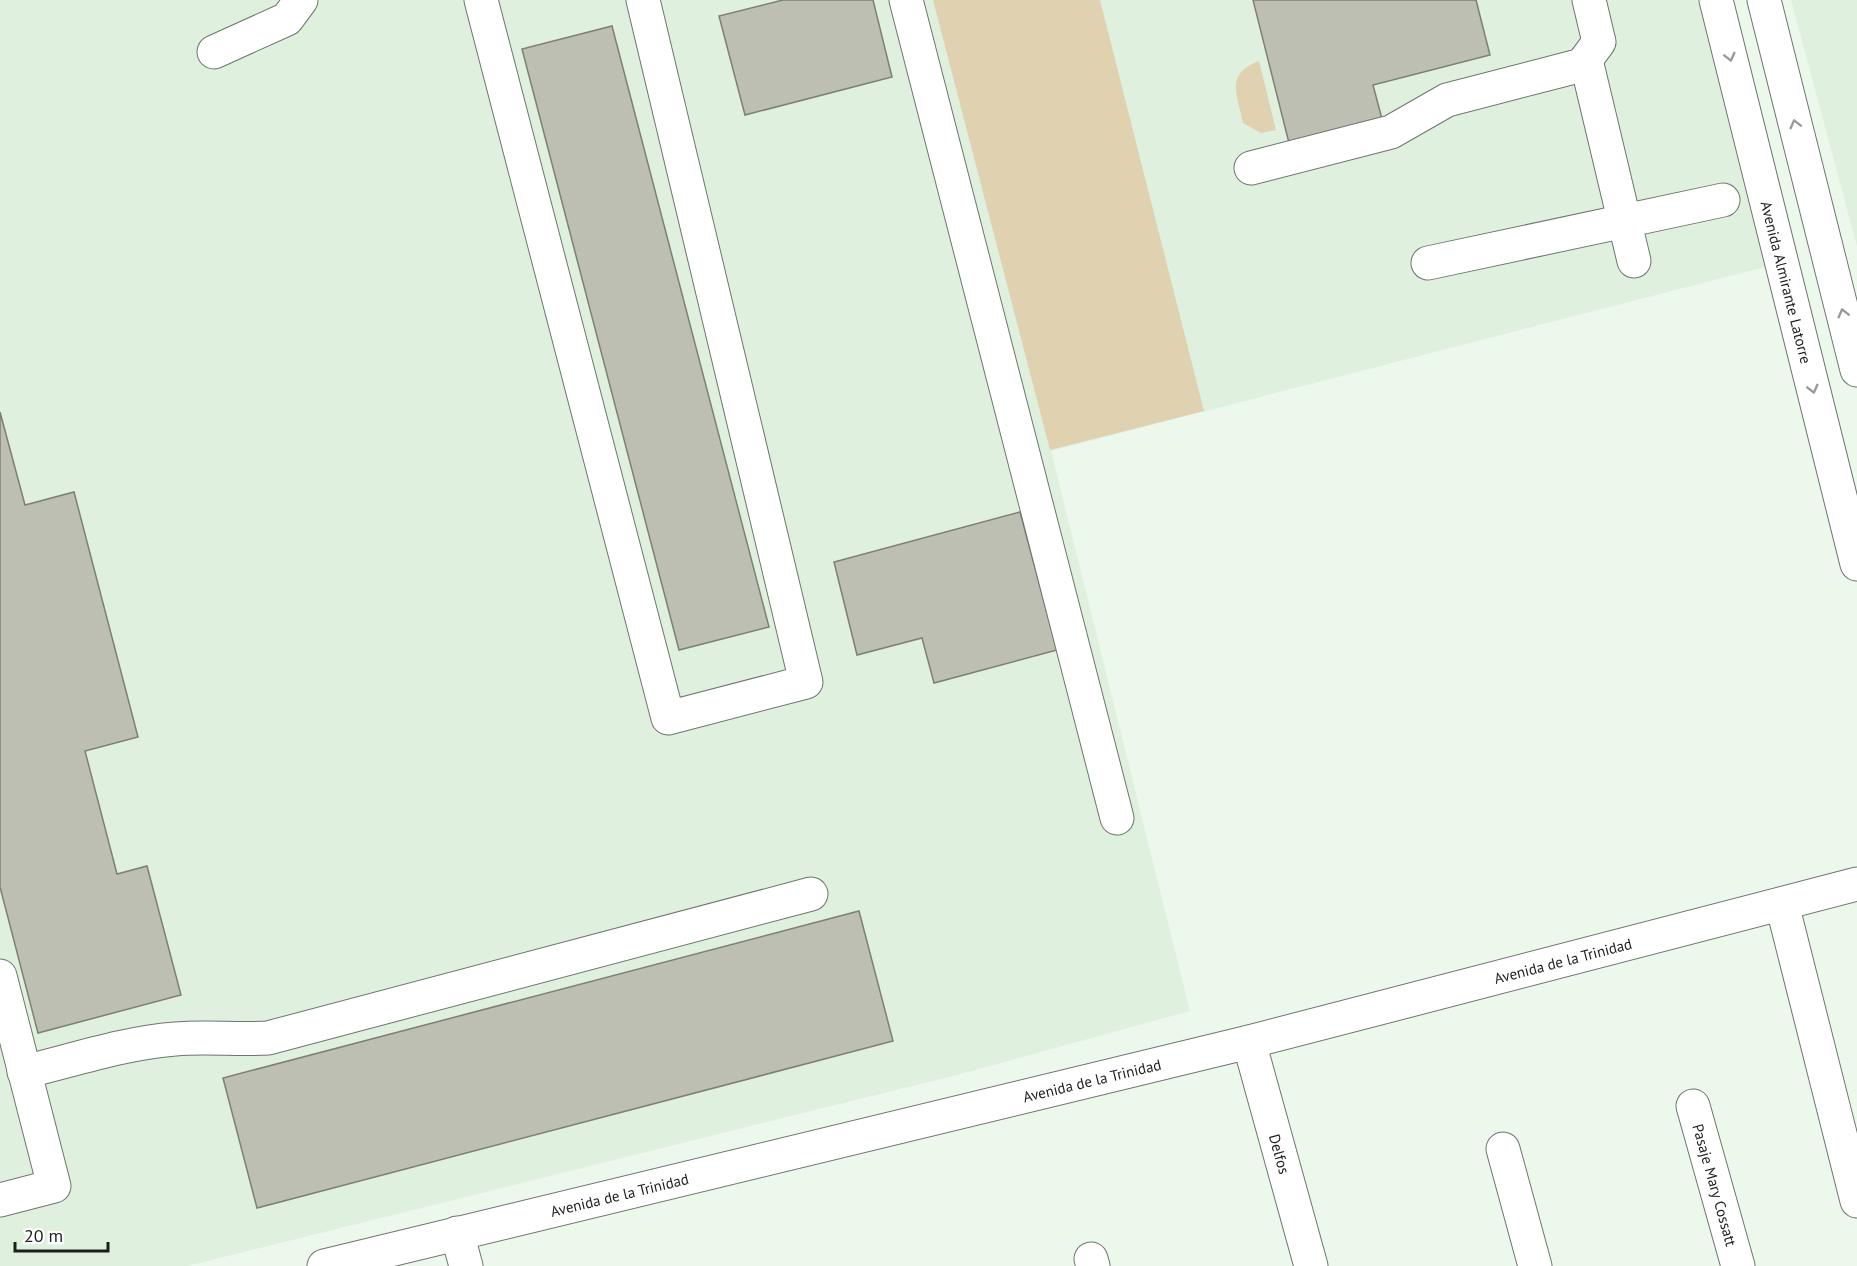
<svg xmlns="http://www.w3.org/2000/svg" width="1857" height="1266" font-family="'PT Sans',sans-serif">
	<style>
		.built { fill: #dff0de }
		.green { fill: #e0d1b1 }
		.building { fill: #bcbfb1; stroke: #7d8073; stroke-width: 1.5 }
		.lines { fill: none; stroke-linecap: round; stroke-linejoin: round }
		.minor-casing { stroke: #6d766d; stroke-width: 35 }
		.major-casing { stroke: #6d766d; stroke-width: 35 }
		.minor { stroke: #fff; stroke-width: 33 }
		.major { stroke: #fff; stroke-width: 33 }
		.oneway { stroke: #999a98 }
		.labels { text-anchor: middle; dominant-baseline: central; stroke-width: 5; stroke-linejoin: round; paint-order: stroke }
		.street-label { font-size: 15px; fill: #1c1f1b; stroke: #fff }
	</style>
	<rect width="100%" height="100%" fill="#edf8ed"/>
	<path class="built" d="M 0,0 L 1698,0 L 1765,267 L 1051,451 L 1190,1011 L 957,1075 L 187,1266 L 0,1266 Z
		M 1791,0 L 1857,0 L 1857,246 L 1856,243 Z"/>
	<path class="green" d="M 933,0 L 1100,0 L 1204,411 L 1050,450 Z
		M 1259,61 L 1276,130 L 1261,133 L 1243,123 C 1237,93 1225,74 1259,61 Z"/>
	<path class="building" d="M 783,0 L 873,0 L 892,77 L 745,115 L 719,16 Z
		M 1253,0 L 1476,0 L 1490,55 L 1373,85 L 1382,119 L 1289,143 Z
		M 612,26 L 769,627 L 679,650 L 522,49 Z
		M 0,412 L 25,505 L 74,492 L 138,737 L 85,751 L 117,874 L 147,866 L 181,995 L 38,1033 L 0,887 Z
		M 1020,512 L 1057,650 L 934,683 L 922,638 L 857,655 L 834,562 Z
		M 859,911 L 893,1041 L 257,1208 L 223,1078 Z"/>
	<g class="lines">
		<g class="minor-casing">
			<g id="minor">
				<path d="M 481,0 L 668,718 L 806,682 L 643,0"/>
				<path d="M 906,0 L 1117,818"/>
				<path d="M 214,52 L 287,19 L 301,0"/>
				<path d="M 1586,60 L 1634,261"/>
				<path d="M 1251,168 L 1391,132 L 1447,100 L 1582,65 L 1599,42 L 1589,0"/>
				<path d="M 1428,263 L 1723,200"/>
				<path d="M 1782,904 L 1857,1201"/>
				<path d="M 0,976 L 54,1186 L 0,1200"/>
				<path id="s1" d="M 1249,1042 L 1311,1266"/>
				<path d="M 24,1072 C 74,1060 124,1043 175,1039 C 206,1036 237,1040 268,1038 L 811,894"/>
				<path id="s2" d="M 1693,1106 L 1738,1266"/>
				<path d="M 1503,1149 L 1535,1266"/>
				<path d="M 457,1233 L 466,1266"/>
				<path d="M 1091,1259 L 1093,1266"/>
				<path id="s3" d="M 324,1266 L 1249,1042 L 1857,884"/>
			</g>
		</g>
		<g class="major-casing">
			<g id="major">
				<path id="s4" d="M 1716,0 L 1857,564"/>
				<path d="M 1764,0 L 1857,370"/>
			</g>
		</g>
		<use href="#minor" class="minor"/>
		<use href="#major" class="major"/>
	</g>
	<defs><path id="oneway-chevron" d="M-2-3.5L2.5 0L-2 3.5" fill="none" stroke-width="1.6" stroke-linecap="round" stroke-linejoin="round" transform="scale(1.5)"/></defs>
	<g class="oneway">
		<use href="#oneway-chevron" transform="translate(1730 57) rotate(76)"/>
		<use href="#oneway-chevron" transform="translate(1795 124) rotate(-104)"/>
		<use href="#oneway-chevron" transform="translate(1843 313) rotate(-104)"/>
		<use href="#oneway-chevron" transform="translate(1813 389) rotate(76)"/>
	</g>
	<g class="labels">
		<g class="street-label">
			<text stroke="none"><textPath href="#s4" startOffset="291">Avenida Almirante Latorre</textPath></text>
			<text stroke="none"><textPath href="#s3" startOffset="1276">Avenida de la Trinidad</textPath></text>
			<text stroke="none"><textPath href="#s3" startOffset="790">Avenida de la Trinidad</textPath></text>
			<text stroke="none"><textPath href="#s1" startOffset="116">Delfos</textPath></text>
			<text stroke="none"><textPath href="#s2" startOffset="82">Pasaje Mary Cossatt</textPath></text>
			<text stroke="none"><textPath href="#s3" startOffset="304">Avenida de la Trinidad</textPath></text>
		</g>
	</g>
	<path d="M15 1242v9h93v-9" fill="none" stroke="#1c1f1b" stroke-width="3"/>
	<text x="24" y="1242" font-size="18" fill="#1c1f1b" stroke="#ffffff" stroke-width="4.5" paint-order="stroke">20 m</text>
</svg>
